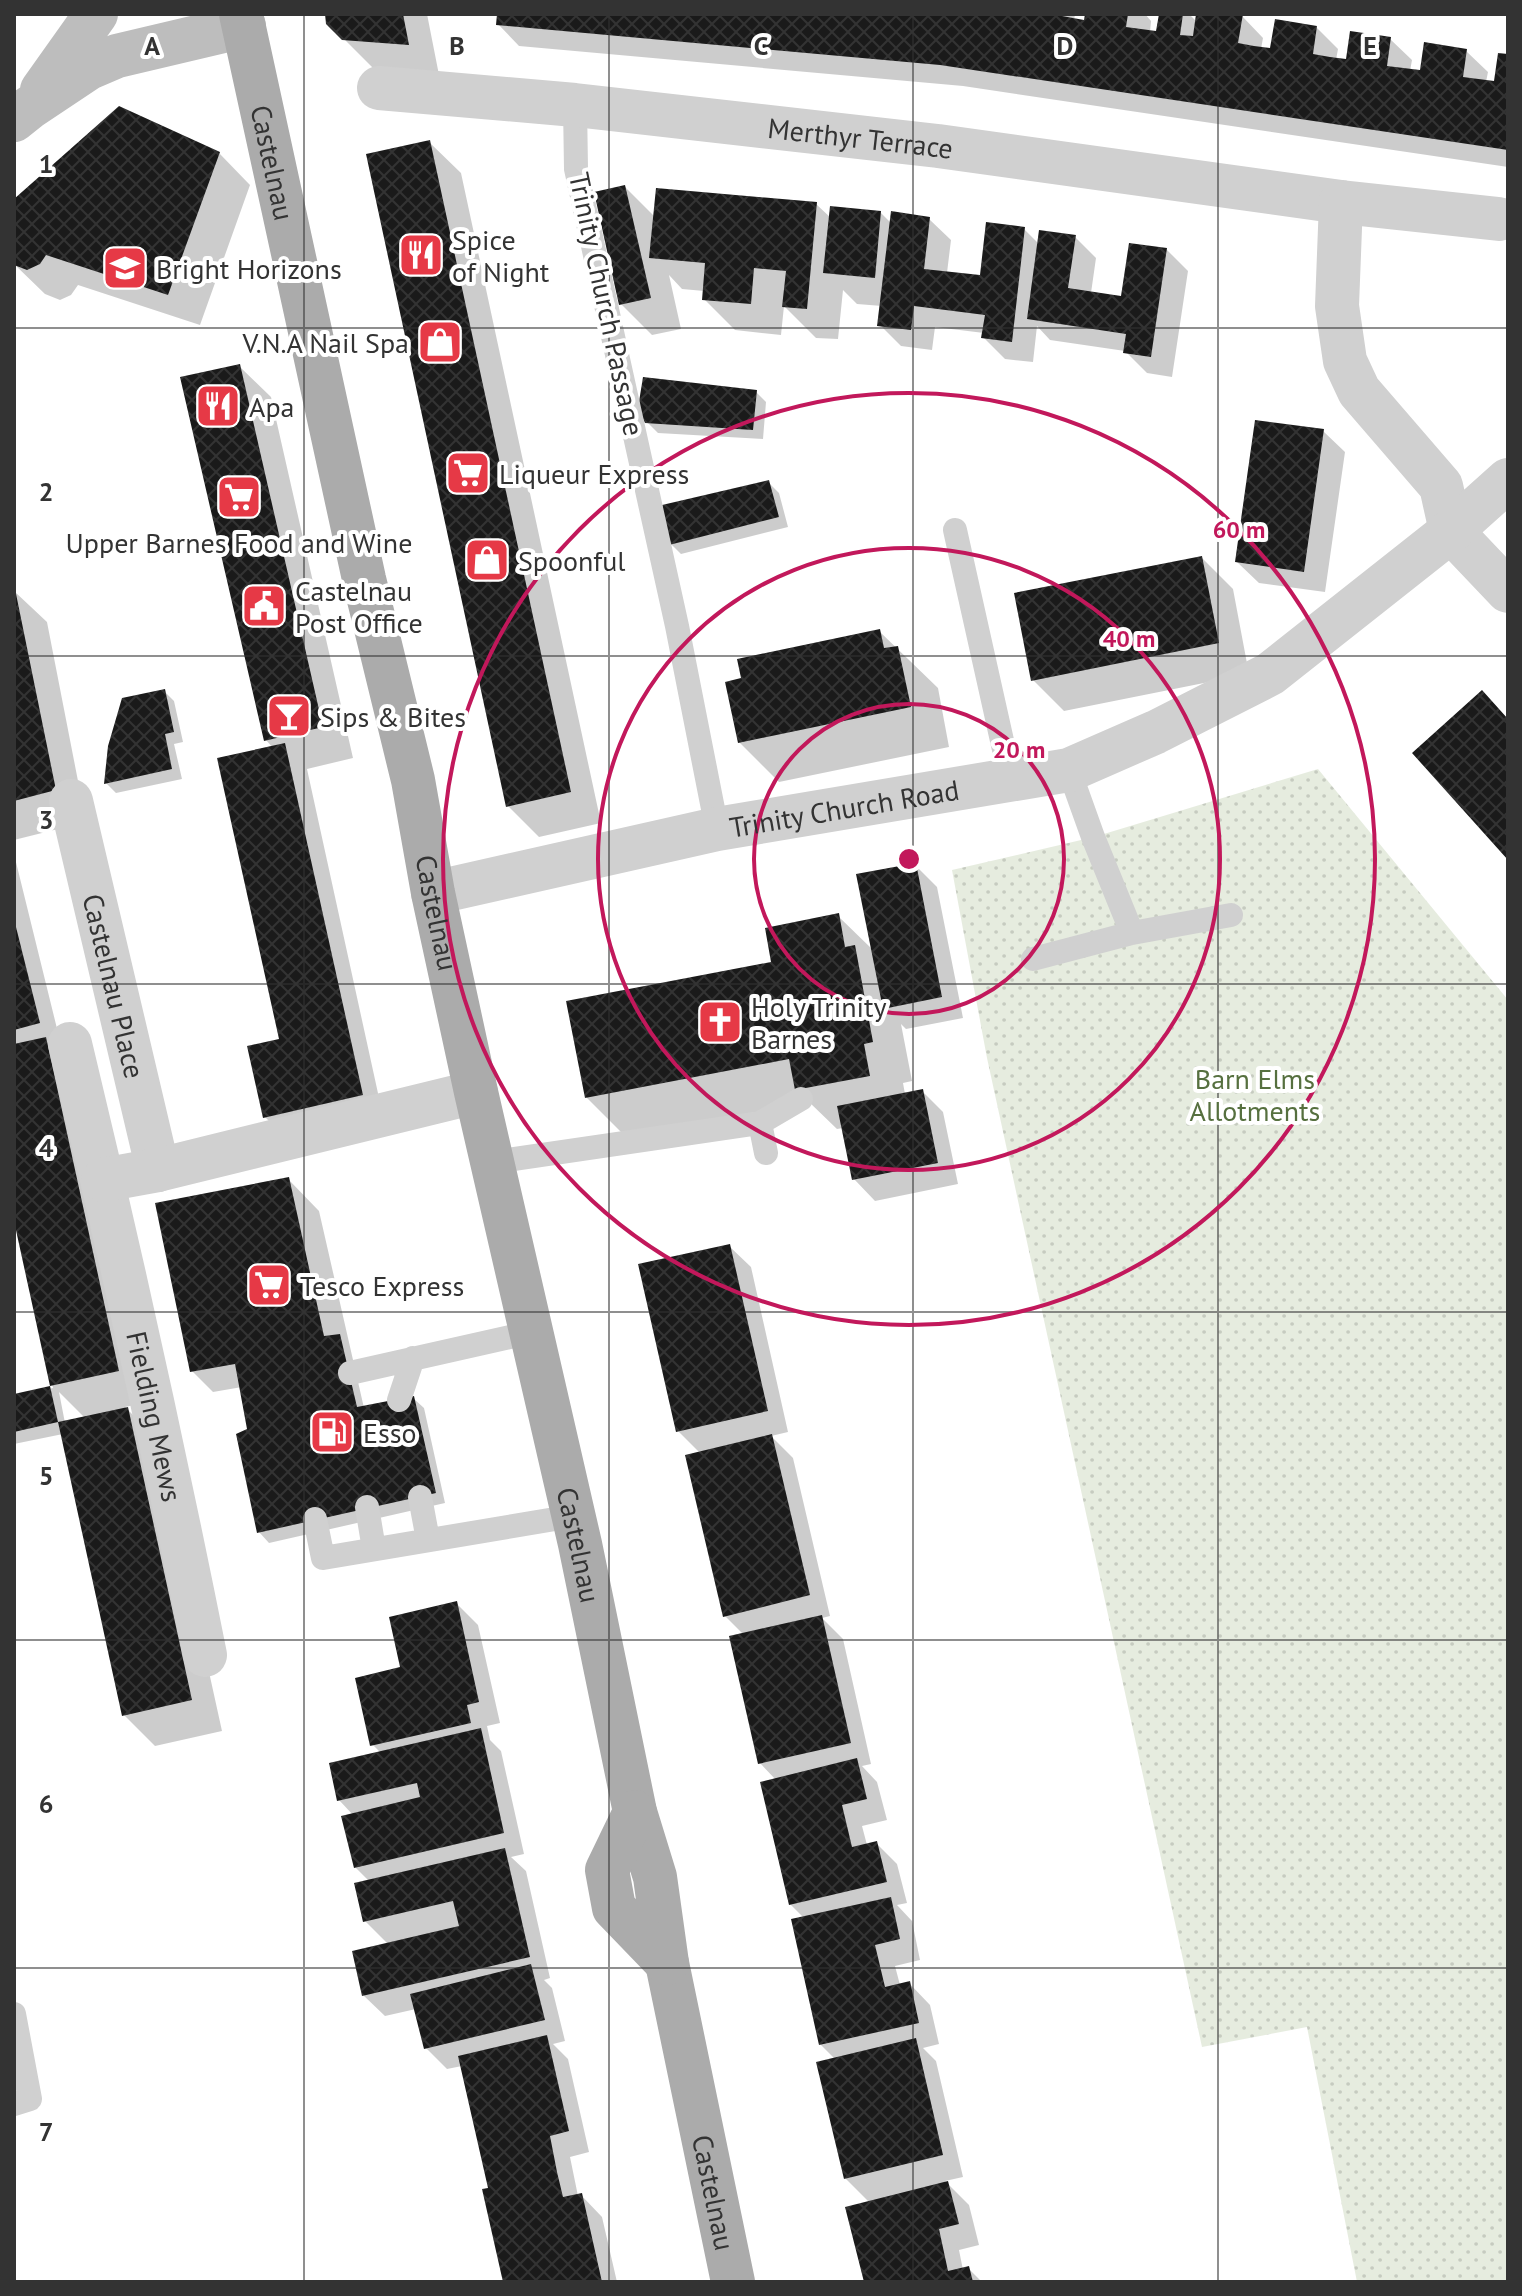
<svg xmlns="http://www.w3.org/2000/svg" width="1522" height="2296" font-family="'PT Sans',sans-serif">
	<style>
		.garden { fill: url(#garden-dots) }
		.shadow { fill: #0003; fill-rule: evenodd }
		.building { fill: url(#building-cross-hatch) }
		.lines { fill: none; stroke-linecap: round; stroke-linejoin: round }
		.service { stroke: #d0d0d0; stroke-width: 24 }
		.minor { stroke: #d0d0d0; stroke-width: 44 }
		.secondary { stroke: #bdbdbd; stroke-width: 44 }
		.primary { stroke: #ababab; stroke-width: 44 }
		.grid { fill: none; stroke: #333; stroke-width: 2; stroke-opacity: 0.55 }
		.ring { fill: none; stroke: #c2185b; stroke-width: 4 }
		.labels { text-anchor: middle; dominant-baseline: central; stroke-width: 8; stroke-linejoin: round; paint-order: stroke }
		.street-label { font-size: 28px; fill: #333; stroke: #fff }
		.poi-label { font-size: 28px; fill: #333; stroke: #fff; text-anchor: start }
		.park-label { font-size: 28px; fill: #56703f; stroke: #fff }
		.grid-label { font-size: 26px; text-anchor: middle; font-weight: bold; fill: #333; stroke: #fff; stroke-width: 8; stroke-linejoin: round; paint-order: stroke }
		.centre { fill: #c2185b; stroke: #fff; stroke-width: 4 }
		.ring-label { font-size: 24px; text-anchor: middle; font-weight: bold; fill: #c2185b; stroke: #fff; stroke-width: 8; stroke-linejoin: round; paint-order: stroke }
	</style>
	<defs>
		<pattern id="garden-dots" width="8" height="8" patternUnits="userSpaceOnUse" patternTransform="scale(2)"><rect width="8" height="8" fill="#e6ecdf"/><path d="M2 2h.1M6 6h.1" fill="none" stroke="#c6cbc0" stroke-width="1.8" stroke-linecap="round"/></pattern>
		<pattern id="building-cross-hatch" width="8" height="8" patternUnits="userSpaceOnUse" patternTransform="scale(2)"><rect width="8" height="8" fill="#1a1a1a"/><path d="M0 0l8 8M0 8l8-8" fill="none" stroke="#333"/></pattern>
	</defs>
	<rect width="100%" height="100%" fill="#fff"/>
	<path class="garden" d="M 1318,769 L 1508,1000 L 1508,2282 L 1357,2282 L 1307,2027 L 1202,2047 L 987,1058 L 952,870 L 1094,837 Z"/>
	<path class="shadow" d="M 326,14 L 427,14 L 439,75 L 376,71 L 328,23 Z
		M 499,14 L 1075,14 L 1074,21 L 1086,22 L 1087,14 L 1145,14 L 1151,21 L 1150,32 L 1158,33 L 1161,14 L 1189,14 L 1197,22 L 1198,14 L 1226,14 L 1242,16 L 1263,38 L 1261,49 L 1272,50 L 1316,27 L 1338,49 L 1336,60 L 1347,62 L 1390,39 L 1412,60 L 1410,71 L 1422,73 L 1466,51 L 1488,72 L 1486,82 L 1496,83 L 1508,56 L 1508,167 L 963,86 L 519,46 L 498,24 Z
		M 429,142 L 461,173 L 601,823 L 539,837 L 508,806 Z
		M 219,153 L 250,185 L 200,325 L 78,285 L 71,295 L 60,300 L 45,294 L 14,264 L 14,202 Z
		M 625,187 L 655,217 L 816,204 L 831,218 L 880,212 L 892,224 L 929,219 L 951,240 L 947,273 L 982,277 L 1024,229 L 1039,244 L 1075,237 L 1096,258 L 1091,293 L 1123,298 L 1166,249 L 1188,271 L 1172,377 L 1147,373 L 1125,351 L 1050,340 L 1037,326 L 1033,362 L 1005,359 L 983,337 L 984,333 L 935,327 L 932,350 L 901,346 L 880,325 L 882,306 L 857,304 L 843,290 L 838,339 L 816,338 L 784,306 L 781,335 L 735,330 L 704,299 L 704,291 L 682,289 L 669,275 L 681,329 L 652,335 L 621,304 Z
		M 239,366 L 271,397 L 353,758 L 307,769 L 383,1116 L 286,1138 L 265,1117 L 282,1040 L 273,748 L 266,740 Z
		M 756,392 L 766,402 L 763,439 L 658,433 L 647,422 Z
		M 1323,431 L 1345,452 L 1325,592 L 1259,583 L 1237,562 Z
		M 769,483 L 779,493 L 788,527 L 681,554 L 671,544 Z
		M 1202,558 L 1233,589 L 1249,674 L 1064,711 L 1033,680 Z
		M 14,591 L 47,622 L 86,822 L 14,840 Z
		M 879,631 L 938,688 L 949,747 L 779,782 L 739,742 Z
		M 164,691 L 174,701 L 183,742 L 174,744 L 182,779 L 116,793 L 106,783 Z
		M 14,854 L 149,1402 L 125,1407 L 158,1440 L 222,1731 L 155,1746 L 124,1715 L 63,1434 L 14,1444 L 14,1396 L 53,1388 L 14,1211 ZM 59,1392 L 85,1418 L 65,1423 Z
		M 915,865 L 937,887 L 963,1018 L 906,1029 L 901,1024 L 912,1081 L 903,1083 L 905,1094 L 922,1091 L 943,1112 L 958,1184 L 875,1201 L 854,1179 L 843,1128 L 837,1129 L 809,1102 L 626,1137 L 586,1097 L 838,916 L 873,950 Z
		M 288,1179 L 319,1211 L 364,1408 L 413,1398 L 424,1408 L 445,1503 L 269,1543 L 259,1532 L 250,1430 L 242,1387 L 213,1392 L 192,1371 Z
		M 729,1246 L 751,1267 L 788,1432 L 771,1436 L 793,1458 L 830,1616 L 822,1618 L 843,1639 L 871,1764 L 862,1766 L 877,1782 L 887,1820 L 862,1826 L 867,1845 L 876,1843 L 897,1864 L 907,1903 L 897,1905 L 912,1921 L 920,1960 L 895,1966 L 900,1985 L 909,1983 L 930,2005 L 939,2044 L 923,2048 L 936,2061 L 963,2177 L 945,2181 L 969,2205 L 979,2245 L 959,2250 L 963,2270 L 969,2269 L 982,2282 L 866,2282 L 870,2203 L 845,2178 L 835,2059 L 820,2044 L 804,1918 L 790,1904 L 776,1780 L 760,1763 L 744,1635 L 725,1616 L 701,1454 L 678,1431 Z
		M 456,1603 L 478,1625 L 500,1723 L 487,1726 L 490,1740 L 501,1751 L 524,1854 L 511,1857 L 526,1871 L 550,1978 L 544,1980 L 552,1988 L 565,2041 L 553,2044 L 568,2059 L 589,2152 L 570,2157 L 578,2196 L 581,2195 L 602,2217 L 617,2282 L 506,2282 L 490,2189 L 462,2066 L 447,2069 L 426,2048 L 416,2009 L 385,2016 L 363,1995 L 388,1944 L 365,1921 L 369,1881 L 355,1867 L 353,1815 L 339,1800 L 381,1753 L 372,1744 L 402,1668 Z"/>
	<path class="building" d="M 325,14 L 403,14 L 409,45 L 342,40 L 326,24 Z
		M 497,14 L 1051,14 L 1084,20 L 1085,14 L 1128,14 L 1126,27 L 1156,31 L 1159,14 L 1183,14 L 1180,35 L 1193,36 L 1196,14 L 1243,14 L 1238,43 L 1254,46 L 1270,48 L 1275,19 L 1317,26 L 1313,54 L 1330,57 L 1346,59 L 1350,31 L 1371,34 L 1391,37 L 1387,66 L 1420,70 L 1424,42 L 1467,49 L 1463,77 L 1494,81 L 1498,53 L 1508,54 L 1508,150 L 940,65 L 496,25 Z
		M 119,106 L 220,152 L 168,295 L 46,255 L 40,264 L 27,270 L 14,265 L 14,199 Z
		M 430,140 L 571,792 L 506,807 L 366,154 Z
		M 625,185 L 651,298 L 619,305 L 594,192 Z
		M 656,188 L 817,202 L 807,309 L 782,307 L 786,271 L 754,268 L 751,304 L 702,300 L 705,263 L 649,258 Z
		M 830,206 L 881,211 L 875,278 L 823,273 Z
		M 891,211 L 930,217 L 924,269 L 980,275 L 986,222 L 1025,227 L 1012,342 L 981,338 L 985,315 L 914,306 L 911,330 L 877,326 Z
		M 1039,230 L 1076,235 L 1068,288 L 1121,296 L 1129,243 L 1167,248 L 1151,357 L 1123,353 L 1126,334 L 1027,319 Z
		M 240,364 L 323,727 L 264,741 L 180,377 Z
		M 643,377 L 757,390 L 753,430 L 645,423 L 638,408 Z
		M 1255,420 L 1324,429 L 1304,572 L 1235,562 Z
		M 769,480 L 779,517 L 669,545 L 662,505 Z
		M 1202,556 L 1219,643 L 1031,681 L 1014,593 Z
		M 14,584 L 56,790 L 14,801 Z
		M 880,629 L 884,648 L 898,646 L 911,707 L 738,743 L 725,682 L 741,678 L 737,659 Z
		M 165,689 L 174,732 L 165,734 L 172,769 L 104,784 L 108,746 L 122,698 Z
		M 1482,690 L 1508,719 L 1508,860 L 1412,753 Z
		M 285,743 L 363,1095 L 263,1118 L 247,1046 L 279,1039 L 217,758 Z
		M 916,863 L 942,997 L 883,1009 L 856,874 Z
		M 839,913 L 845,947 L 855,945 L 873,1042 L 864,1044 L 870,1076 L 795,1090 L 789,1059 L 585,1098 L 566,1001 L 771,962 L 765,928 Z
		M 14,919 L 40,1023 L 14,1030 Z
		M 46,1037 L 119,1371 L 50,1386 L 14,1221 L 14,1044 Z
		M 923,1089 L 938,1163 L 852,1180 L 837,1106 Z
		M 289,1177 L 324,1336 L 340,1334 L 357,1407 L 414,1396 L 436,1493 L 257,1533 L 236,1434 L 247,1429 L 235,1364 L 190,1372 L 155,1203 Z
		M 730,1244 L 768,1411 L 676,1432 L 638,1264 Z
		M 50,1386 L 58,1422 L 14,1432 L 14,1394 Z
		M 128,1407 L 192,1700 L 122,1716 L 58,1422 Z
		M 772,1434 L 810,1595 L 723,1617 L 685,1455 Z
		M 457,1601 L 479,1702 L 467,1705 L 471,1723 L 370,1746 L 355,1678 L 400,1667 L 389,1617 Z
		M 822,1615 L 851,1743 L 758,1764 L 729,1636 Z
		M 481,1728 L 504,1833 L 354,1868 L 341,1816 L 420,1797 L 417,1783 L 337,1801 L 329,1763 Z
		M 857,1758 L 867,1799 L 842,1805 L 852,1847 L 877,1841 L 887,1882 L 789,1905 L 760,1782 Z
		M 505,1848 L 530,1957 L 362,1996 L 352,1951 L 459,1926 L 453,1901 L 363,1922 L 354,1883 Z
		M 891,1897 L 900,1939 L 875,1945 L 885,1987 L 910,1981 L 919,2023 L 819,2045 L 791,1919 Z
		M 531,1964 L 545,2020 L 424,2049 L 410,1994 Z
		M 547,2035 L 569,2131 L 550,2136 L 557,2172 L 563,2197 L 582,2193 L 602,2282 L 503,2282 L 482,2189 L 488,2188 L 458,2056 Z
		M 916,2038 L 943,2155 L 844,2179 L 816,2062 Z
		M 948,2181 L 959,2224 L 939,2229 L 948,2271 L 969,2266 L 973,2282 L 864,2282 L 845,2207 Z"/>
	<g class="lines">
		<path class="service" d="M 575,105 L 576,169 L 677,626 L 717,829
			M 955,530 L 1011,781
			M 1069,770 L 1093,837 L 1132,933
			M 1033,959 L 1132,933 L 1231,915
			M 760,1123 L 766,1153
			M 493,1162 L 760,1123 L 801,1099
			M 350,1373 L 532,1332
			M 399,1400 L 413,1358
			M 420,1497 L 428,1540
			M 367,1507 L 374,1549
			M 315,1519 L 323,1558 L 573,1516
			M 14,2014 L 30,2099 L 14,2104"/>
		<g class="minor">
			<path id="s1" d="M 379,88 L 575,105 L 938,146 L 1341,202 L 1499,219"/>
			<path d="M 1341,202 L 1337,306 L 1345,361 L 1359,391 L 1441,486 L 1451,531 L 1508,591"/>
			<path id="s2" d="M 71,801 L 158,1170"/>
			<path id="s3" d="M 433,893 L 717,829 L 1069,770 L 1156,732 L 1270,674 L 1451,531 L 1508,480"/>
			<path id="s4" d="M 70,1044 C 119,1247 164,1450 205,1655"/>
			<path d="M 103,1180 L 158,1170 L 476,1092"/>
		</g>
		<path class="secondary" d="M 42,90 L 96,14
			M 14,120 L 29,108 L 89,68 L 117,56 L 244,26"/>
		<g class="primary">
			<path id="s5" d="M 241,14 L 364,579 L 413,780 L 433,893 L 476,1092 L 580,1544 L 635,1812 L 655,1877 L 667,1963 L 733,2282"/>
			<path d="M 635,1812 L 607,1870 L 614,1908 L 667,1963"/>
		</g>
	</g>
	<path class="grid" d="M 304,14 L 304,2282M 609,14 L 609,2282M 913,14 L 913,2282M 1218,14 L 1218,2282M 14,328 L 1508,328M 14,656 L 1508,656M 14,984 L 1508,984M 14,1312 L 1508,1312M 14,1640 L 1508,1640M 14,1968 L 1508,1968"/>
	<g class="ring">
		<circle cx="909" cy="859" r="155"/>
		<circle cx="909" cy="859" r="311"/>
		<circle cx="909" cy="859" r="466"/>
	</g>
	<defs>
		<g id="restaurant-square" transform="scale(2.3)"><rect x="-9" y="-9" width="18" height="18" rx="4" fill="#e63946" stroke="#fff"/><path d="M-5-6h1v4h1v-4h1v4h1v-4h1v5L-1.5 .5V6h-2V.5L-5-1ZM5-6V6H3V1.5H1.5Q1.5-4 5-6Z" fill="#fff"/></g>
		<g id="school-square" transform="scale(2.3)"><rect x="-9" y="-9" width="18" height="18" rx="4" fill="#e63946" stroke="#fff"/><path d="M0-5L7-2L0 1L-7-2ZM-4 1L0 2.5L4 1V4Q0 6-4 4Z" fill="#fff"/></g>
		<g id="shop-square" transform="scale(2.3)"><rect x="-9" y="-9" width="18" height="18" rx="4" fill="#e63946" stroke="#fff"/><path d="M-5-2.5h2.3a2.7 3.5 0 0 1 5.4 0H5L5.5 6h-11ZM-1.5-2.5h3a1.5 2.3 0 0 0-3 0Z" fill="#fff"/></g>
		<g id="supermarket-square" transform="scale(2.3)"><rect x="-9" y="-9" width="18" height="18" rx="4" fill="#e63946" stroke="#fff"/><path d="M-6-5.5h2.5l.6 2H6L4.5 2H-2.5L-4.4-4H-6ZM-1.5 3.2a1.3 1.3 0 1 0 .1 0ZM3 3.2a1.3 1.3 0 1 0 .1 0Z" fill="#fff"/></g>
		<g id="civic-square" transform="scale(2.3)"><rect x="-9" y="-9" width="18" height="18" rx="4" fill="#e63946" stroke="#fff"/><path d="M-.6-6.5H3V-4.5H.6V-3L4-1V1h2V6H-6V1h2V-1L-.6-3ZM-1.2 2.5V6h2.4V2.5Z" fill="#fff"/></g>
		<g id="bar-square" transform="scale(2.3)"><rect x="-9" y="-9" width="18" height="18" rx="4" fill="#e63946" stroke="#fff"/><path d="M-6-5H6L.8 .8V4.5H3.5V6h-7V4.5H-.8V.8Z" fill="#fff"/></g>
		<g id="church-square" transform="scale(2.3)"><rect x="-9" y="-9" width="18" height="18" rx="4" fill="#e63946" stroke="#fff"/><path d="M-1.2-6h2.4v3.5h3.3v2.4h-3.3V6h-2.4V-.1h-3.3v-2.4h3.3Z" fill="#fff"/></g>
		<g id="fuel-square" transform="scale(2.3)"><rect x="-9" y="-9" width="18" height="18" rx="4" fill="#e63946" stroke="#fff"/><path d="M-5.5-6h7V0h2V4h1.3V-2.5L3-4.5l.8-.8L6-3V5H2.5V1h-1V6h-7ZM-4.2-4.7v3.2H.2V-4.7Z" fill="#fff"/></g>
	</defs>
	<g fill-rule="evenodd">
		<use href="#restaurant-square" x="421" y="255"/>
		<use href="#school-square" x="125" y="268"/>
		<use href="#shop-square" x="440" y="342"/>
		<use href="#restaurant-square" x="218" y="406"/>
		<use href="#supermarket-square" x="468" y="473"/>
		<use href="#supermarket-square" x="239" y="497"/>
		<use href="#shop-square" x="487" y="560"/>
		<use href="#civic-square" x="264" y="606"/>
		<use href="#bar-square" x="289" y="716"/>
		<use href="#church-square" x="720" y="1022"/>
		<use href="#supermarket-square" x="269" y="1285"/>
		<use href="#fuel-square" x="332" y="1432"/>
	</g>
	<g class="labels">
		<g class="street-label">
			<text stroke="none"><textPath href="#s1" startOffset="484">Merthyr Terrace</textPath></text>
			<text stroke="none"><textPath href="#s5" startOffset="152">Castelnau</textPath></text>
			<text transform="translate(607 304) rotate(78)">Trinity Church Passage</text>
			<text stroke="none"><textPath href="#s3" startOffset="420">Trinity Church Road</textPath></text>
			<text stroke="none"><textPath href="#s5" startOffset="920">Castelnau</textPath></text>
			<text stroke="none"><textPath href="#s2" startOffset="190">Castelnau Place</textPath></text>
			<text stroke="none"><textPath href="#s4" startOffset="382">Fielding Mews</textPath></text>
			<text stroke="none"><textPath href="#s5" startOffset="1568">Castelnau</textPath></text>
			<text stroke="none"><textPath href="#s5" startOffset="2230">Castelnau</textPath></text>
		</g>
		<g class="poi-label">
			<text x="452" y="239">Spice<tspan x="452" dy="32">of Night</tspan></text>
			<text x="156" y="268">Bright Horizons</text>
			<text x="409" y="342" text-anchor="end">V.N.A Nail Spa</text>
			<text x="249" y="406">Apa</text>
			<text x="499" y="473">Liqueur Express</text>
			<text x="239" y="542" text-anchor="middle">Upper Barnes Food and Wine</text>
			<text x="518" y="560">Spoonful</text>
			<text x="295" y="590">Castelnau<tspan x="295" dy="32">Post Office</tspan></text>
			<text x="320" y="716">Sips &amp; Bites</text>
			<text x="751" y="1006">Holy Trinity<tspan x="751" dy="32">Barnes</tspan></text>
			<text x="300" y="1285">Tesco Express</text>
			<text x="363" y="1432">Esso</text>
		</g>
		<g class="park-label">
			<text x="1255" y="1078">Barn Elms<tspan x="1255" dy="32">Allotments</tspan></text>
		</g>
	</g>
	<g class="grid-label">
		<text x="152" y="55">A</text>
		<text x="457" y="55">B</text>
		<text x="761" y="55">C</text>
		<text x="1065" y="55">D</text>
		<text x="1370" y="55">E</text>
		<text x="46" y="173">1</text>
		<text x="46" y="501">2</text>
		<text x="46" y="829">3</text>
		<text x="46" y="1157">4</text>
		<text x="46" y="1485">5</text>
		<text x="46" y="1813">6</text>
		<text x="46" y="2141">7</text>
	</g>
	<circle cx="909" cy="859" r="12" class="centre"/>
	<g class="ring-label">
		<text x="1239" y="538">60 m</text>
		<text x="1129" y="647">40 m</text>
		<text x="1019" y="758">20 m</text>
	</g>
	<rect width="1522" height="2296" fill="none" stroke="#333333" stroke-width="32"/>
</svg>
